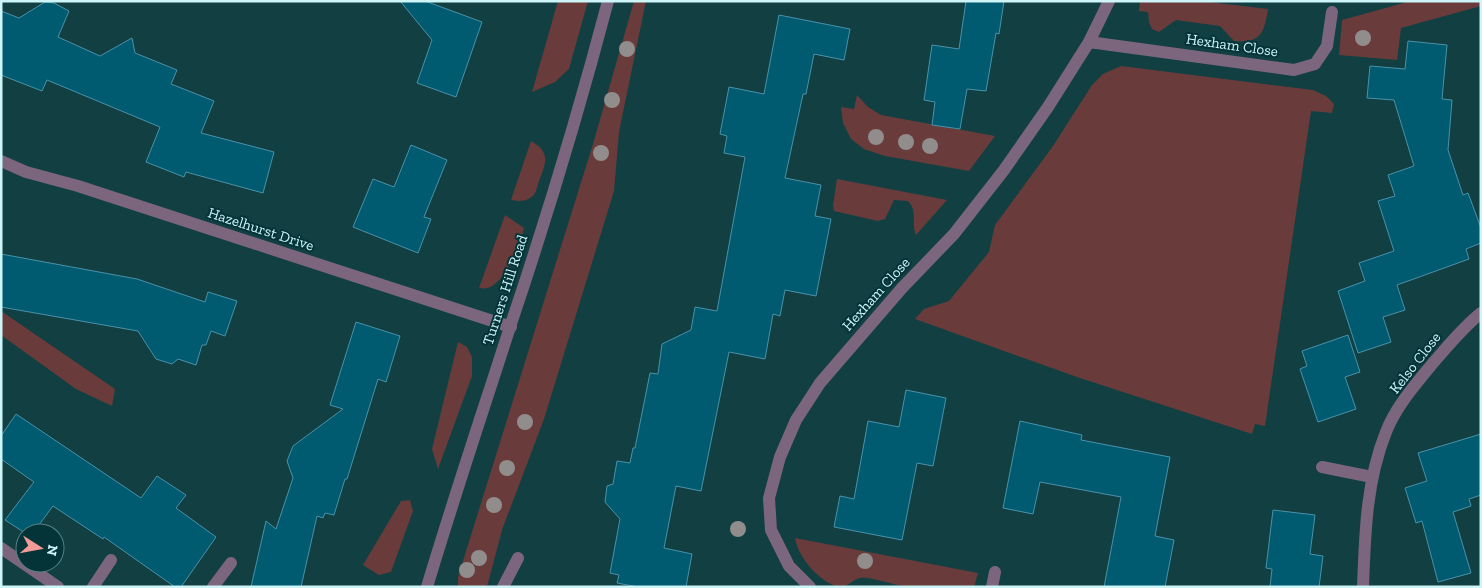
<svg xmlns="http://www.w3.org/2000/svg" width="1482" height="588" font-family="'Zilla Slab',serif">
	<style>
		.green { fill: #693c3b }
		.building { fill: #005a70; stroke: #4a92aa }
		.lines { fill: none; stroke-linecap: round; stroke-linejoin: round }
		.service { stroke: #7b667e; stroke-width: 12 }
		.minor { stroke: #7b667e; stroke-width: 12 }
		.tertiary { stroke: #7b667e; stroke-width: 12 }
		.tree { fill: #918d8c }
		.labels { text-anchor: middle; dominant-baseline: central; stroke-width: 4; stroke-linejoin: round; paint-order: stroke }
		.street-label { font-size: 15px; fill: #cef5f8; stroke: #043438 }
	</style>
	<rect width="100%" height="100%" fill="#123f42"/>
	<path class="green" d="M 558,1 L 588,1 L 569,69 L 555,82 L 532,92 Z
		M 634,1 L 646,1 L 619,132 L 614,191 L 544,419 L 502,530 L 487,587 L 458,587 L 458,577 L 472,532 L 593,144 Z
		M 1140,1 L 1201,1 L 1268,9 C 1264,34 1261,43 1234,41 L 1220,26 L 1176,20 L 1159,32 L 1152,29 L 1149,22 L 1148,12 L 1139,11 Z
		M 1411,1 L 1481,1 L 1481,6 L 1401,28 L 1397,60 L 1339,55 L 1342,20 Z
		M 1121,66 L 1313,90 L 1326,96 L 1334,104 L 1332,113 L 1311,111 L 1265,426 L 1255,424 L 1252,434 L 1077,377 L 915,319 L 924,309 L 949,301 L 989,252 L 995,225 L 1053,146 L 1092,85 L 1103,74 Z
		M 857,95 L 868,107 L 881,115 L 995,136 L 969,171 L 885,156 L 864,149 L 851,139 L 843,123 L 841,107 L 854,109 Z
		M 531,141 C 551,152 546,163 539,181 C 537,187 536,195 530,198 C 524,202 517,201 511,200 Z
		M 837,179 L 947,200 L 916,235 C 911,223 918,211 908,201 L 894,200 L 885,219 L 878,221 L 834,211 L 833,205 Z
		M 505,215 L 524,228 C 520,244 505,284 487,288 C 484,289 481,288 479,288 Z
		M 1,311 L 115,389 L 112,406 L 76,389 L 1,335 Z
		M 458,342 L 467,347 L 472,357 L 472,376 L 438,469 L 432,449 Z
		M 410,500 L 413,511 L 391,572 L 379,575 L 363,565 L 401,501 Z
		M 795,538 L 978,573 L 974,587 C 952,587 930,588 909,587 C 897,586 869,576 860,578 C 853,579 847,588 839,587 C 819,582 798,557 795,538 Z"/>
	<path class="building" d="M 400,1 L 425,1 L 482,22 L 456,97 L 417,83 L 432,40 Z
		M 966,1 L 1004,1 L 999,34 L 996,33 L 986,91 L 967,89 L 960,129 L 932,125 L 935,102 L 924,100 L 932,45 L 959,49 Z
		M 45,2 L 54,3 L 69,11 L 58,37 L 100,56 L 132,38 L 135,53 L 177,70 L 171,84 L 214,101 L 201,133 L 274,152 L 263,193 L 186,172 L 184,177 L 146,162 L 160,127 L 47,80 L 42,91 L 1,75 L 1,11 L 19,18 Z
		M 779,15 L 850,29 L 844,60 L 814,54 L 806,94 L 803,94 L 785,178 L 821,185 L 815,216 L 831,219 L 816,296 L 785,290 L 780,316 L 773,314 L 765,359 L 729,352 L 701,491 L 676,486 L 664,548 L 692,554 L 686,587 L 638,587 L 617,583 L 619,575 L 610,573 L 620,519 L 605,502 L 607,486 L 613,484 L 617,461 L 630,463 L 633,448 L 635,448 L 650,373 L 658,374 L 662,344 L 691,330 L 695,307 L 717,311 L 745,157 L 724,153 L 727,136 L 720,134 L 729,87 L 764,94 Z
		M 1408,41 L 1447,45 L 1442,99 L 1452,100 L 1448,150 L 1463,195 L 1468,193 L 1481,228 L 1481,243 L 1466,249 L 1469,259 L 1397,285 L 1405,310 L 1383,317 L 1391,342 L 1358,353 L 1338,291 L 1365,281 L 1359,263 L 1394,251 L 1378,201 L 1395,196 L 1388,175 L 1414,166 L 1394,100 L 1367,98 L 1370,66 L 1405,69 Z
		M 411,145 L 447,160 L 424,217 L 431,219 L 418,253 L 353,227 L 373,179 L 394,187 Z
		M 1,254 L 137,279 L 205,302 L 208,292 L 237,301 L 225,336 L 211,331 L 206,345 L 202,345 L 196,365 L 178,359 L 172,364 L 156,359 L 138,331 L 1,307 Z
		M 356,322 L 400,336 L 386,382 L 378,379 L 347,479 L 345,479 L 334,515 L 325,513 L 323,518 L 317,516 L 301,587 L 251,587 L 266,521 L 276,529 L 293,478 L 287,461 L 293,446 L 343,409 L 330,405 Z
		M 1348,335 L 1360,372 L 1345,377 L 1356,409 L 1318,422 L 1300,369 L 1307,366 L 1302,351 Z
		M 906,390 L 946,398 L 933,466 L 917,463 L 902,540 L 834,527 L 840,496 L 854,499 L 868,421 L 899,427 Z
		M 16,414 L 141,498 L 157,476 L 186,495 L 176,508 L 216,537 L 181,587 L 175,587 L 104,537 L 103,539 L 53,506 L 33,533 L 25,533 L 5,520 L 34,482 L 1,459 L 1,436 Z
		M 1020,421 L 1082,435 L 1081,440 L 1170,457 L 1155,536 L 1174,540 L 1165,587 L 1104,587 L 1121,497 L 1040,482 L 1033,514 L 1003,508 Z
		M 1481,434 L 1481,495 L 1469,499 L 1471,506 L 1453,512 L 1471,573 L 1438,582 L 1422,521 L 1416,523 L 1405,488 L 1427,481 L 1418,453 Z
		M 1273,510 L 1315,515 L 1310,554 L 1323,556 L 1319,587 L 1270,587 L 1272,569 L 1266,568 Z"/>
	<g class="lines">
		<path class="service" d="M 503,587 L 518,558"/>
		<path class="minor" d="M 1089,42 L 1294,70 L 1315,64 L 1327,46 L 1332,12
			M 1,161 L 26,172 L 78,186 L 511,327
			M 1322,467 L 1372,477
			M 1,548 L 58,587
			M 93,587 L 111,560
			M 213,587 L 231,563
			M 810,587 L 789,566 L 771,530 L 769,498 L 780,457 L 796,420 L 820,383 L 902,288 L 954,234 L 1004,170 L 1048,107 L 1089,42 L 1109,1
			M 992,587 L 995,572
			M 1363,587 C 1365,534 1366,482 1386,432 C 1396,406 1416,384 1433,363 C 1448,346 1463,327 1481,313"/>
		<path class="tertiary" d="M 427,587 C 453,500 482,414 510,327 C 546,220 579,111 608,1"/>
	</g>
	<g class="tree">
		<circle cx="1363" cy="38" r="8"/>
		<circle cx="627" cy="49" r="8"/>
		<circle cx="612" cy="100" r="8"/>
		<circle cx="876" cy="137" r="8"/>
		<circle cx="906" cy="142" r="8"/>
		<circle cx="930" cy="146" r="8"/>
		<circle cx="601" cy="153" r="8"/>
		<circle cx="525" cy="422" r="8"/>
		<circle cx="507" cy="468" r="8"/>
		<circle cx="494" cy="505" r="8"/>
		<circle cx="738" cy="529" r="8"/>
		<circle cx="479" cy="558" r="8"/>
		<circle cx="865" cy="561" r="8"/>
		<circle cx="467" cy="570" r="8"/>
	</g>
	<g class="labels">
		<g class="street-label">
			<text transform="translate(1232 45) rotate(8)">Hexham Close</text>
			<text transform="translate(261 229) rotate(18)">Hazelhurst Drive</text>
			<text transform="translate(505 290) rotate(-72)">Turners Hill Road</text>
			<text transform="translate(876 294) rotate(-48)">Hexham Close</text>
			<text transform="translate(1415 363) rotate(-52)">Kelso Close</text>
		</g>
	</g>
	<rect width="1482" height="588" fill="none" stroke="#cef5f8" stroke-width="5"/>
	<g transform="translate(40 548) rotate(101)"><circle r="24" fill="#043438" stroke="#558185"/>
	<path d="M0-4L9 19L0 12L-9 19Z" fill="#f59b97"/>
	<text y="-8" font-size="14" font-weight="bold" text-anchor="middle" fill="#cef5f8">N</text>
	</g>
</svg>
